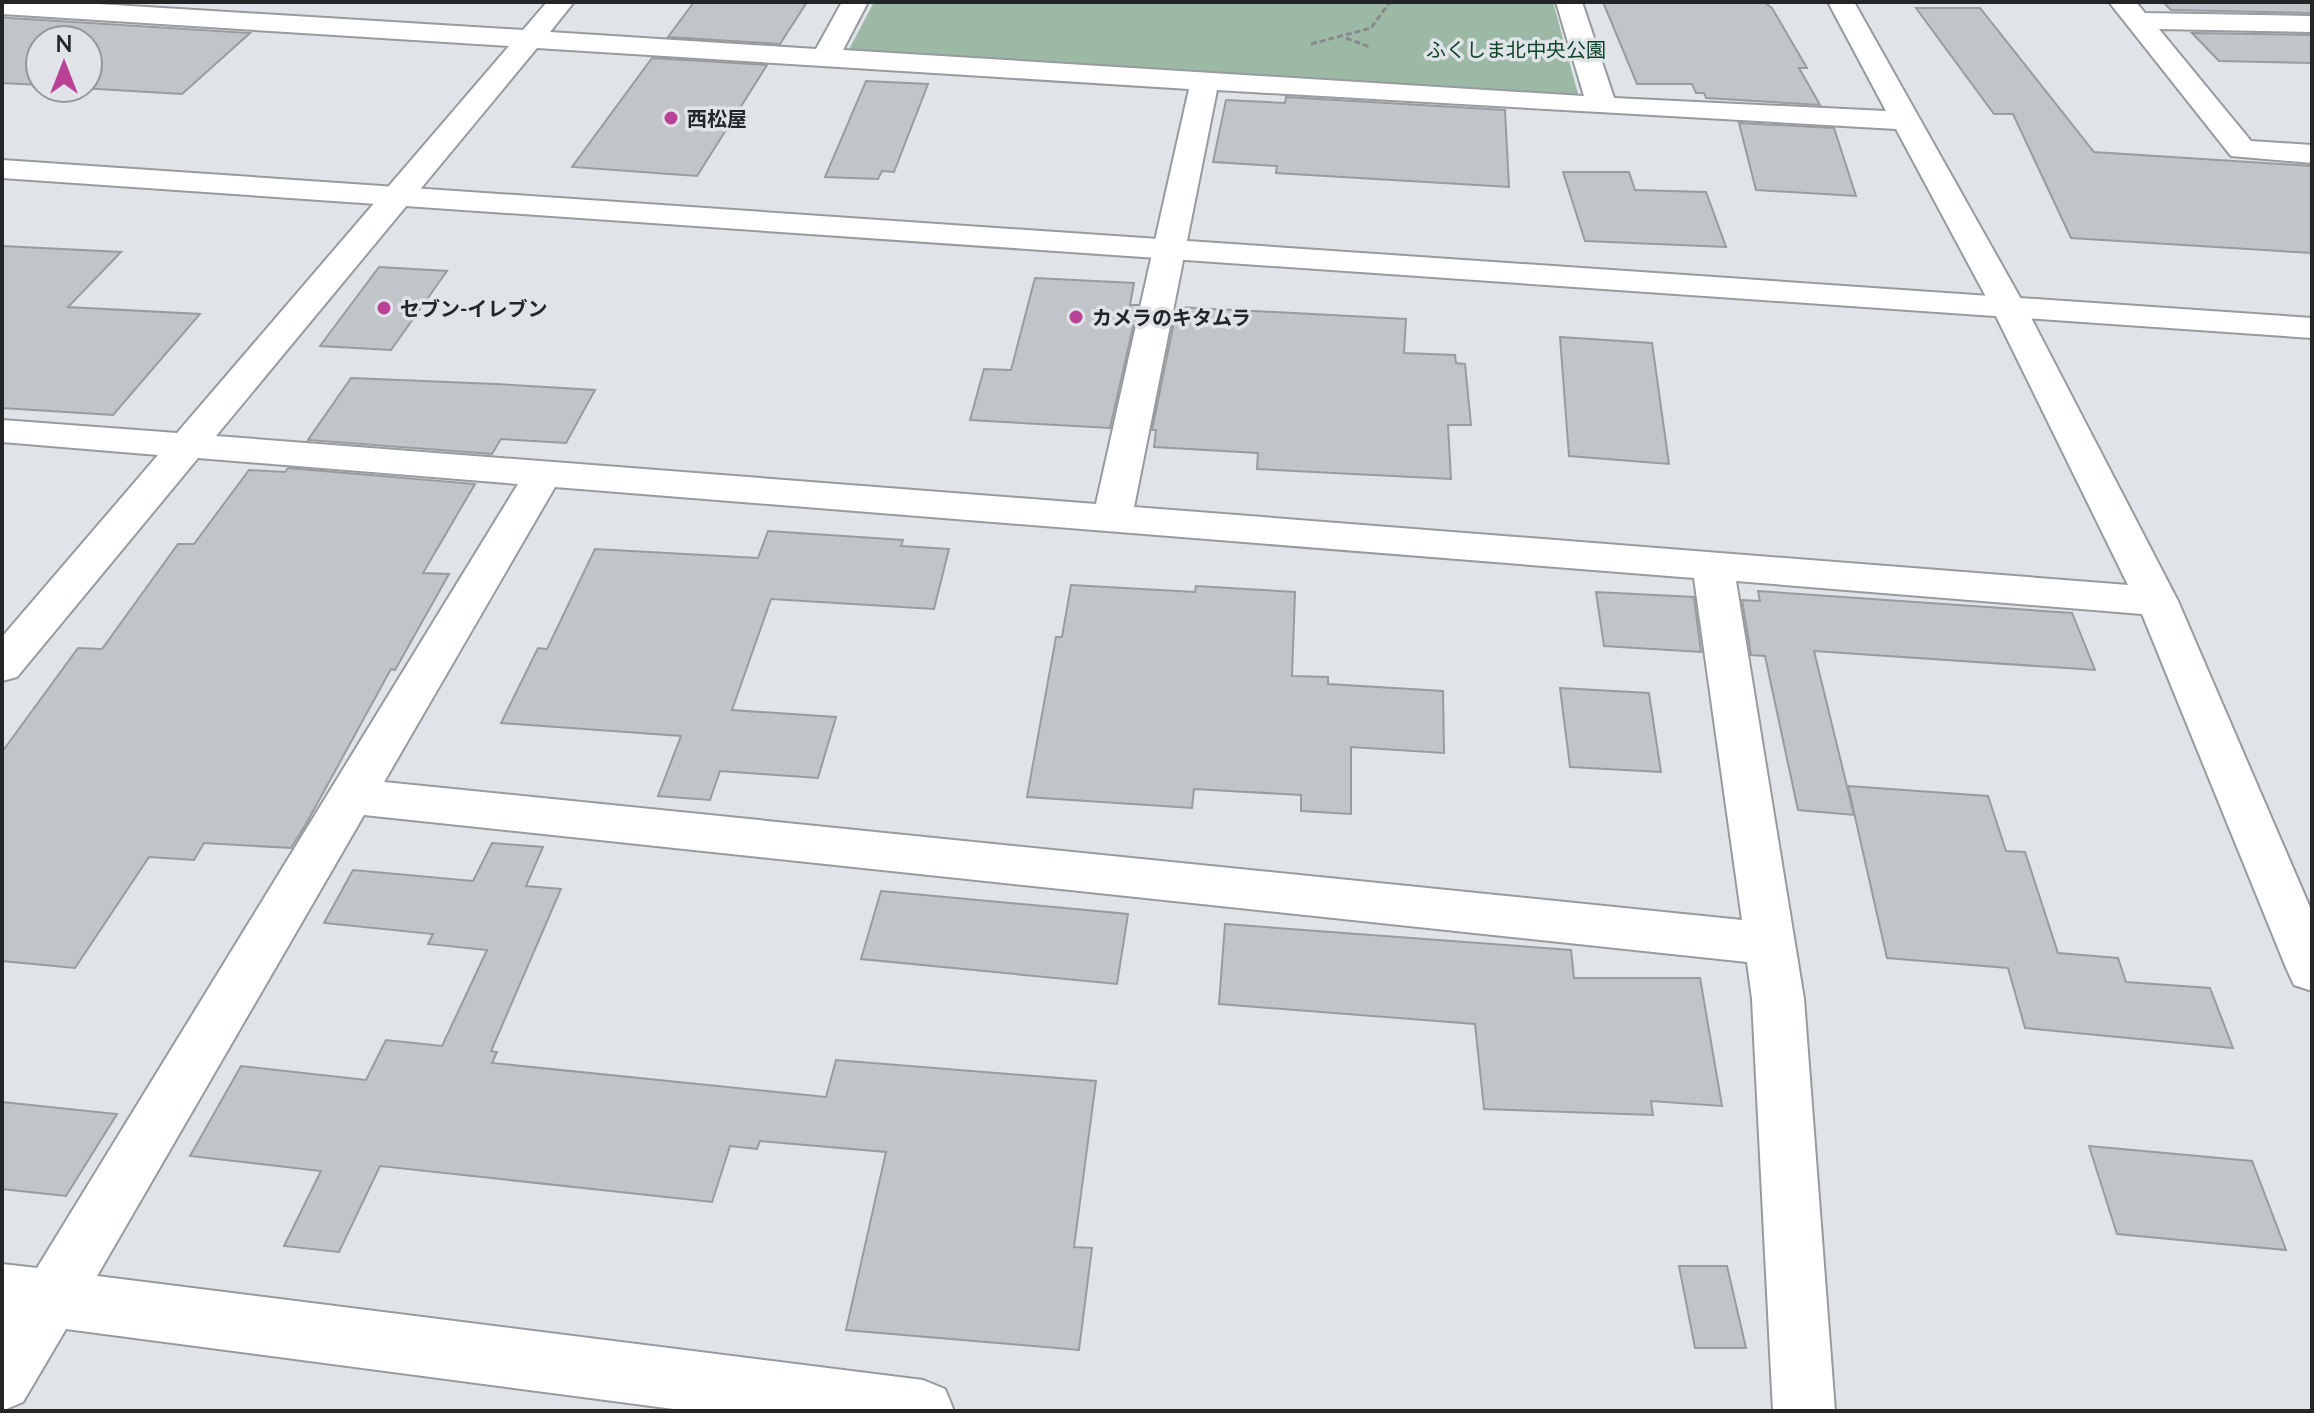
<svg xmlns="http://www.w3.org/2000/svg" width="2314" height="1413" font-family="Lato,'Noto Sans JP',sans-serif">
	<style>
		.green { fill: #9cb9a6 }
		.building { fill: #c1c5c9; stroke: #989c9f; stroke-width: 2 }
		.lines { fill: none; stroke-linecap: round; stroke-linejoin: round }
		.minor-casing { stroke: #979a9e; stroke-width: 4 }
		.tertiary-casing { stroke: #979a9e; stroke-width: 4 }
		.path { stroke: #878a8d; stroke-width: 3; stroke-dasharray: 6 3; stroke-linecap: butt }
		.minor { fill: #fff; fill-rule: evenodd }
		.tertiary { fill: #fff; fill-rule: evenodd }
		.poi-dot { fill: #b94196; stroke: #e0e4e8; stroke-width: 3 }
		.labels { text-anchor: middle; dominant-baseline: central; stroke-width: 7; stroke-linejoin: round; paint-order: stroke }
		.far-park-label { font-size: 20px; fill: #0d4428; stroke: #e0e4e8 }
		.far-poi-label { font-size: 20px; font-weight: bold; fill: #232526; stroke: #e0e4e8; text-anchor: start }
	</style>
	<rect width="100%" height="100%" fill="#e0e4e8"/>
	<path class="green" d="M 874,2 L 1553,2 L 1580,101 L 847,53 Z"/>
	<path class="building" d="M 694,2 L 807,2 L 780,44 L 668,37 Z
		M 1603,2 L 1764,2 L 1772,8 L 1807,68 L 1799,68 L 1820,105 L 1706,98 L 1704,93 L 1696,93 L 1692,84 L 1637,84 Z
		M 2163,2 L 2312,2 L 2312,13 L 2171,10 Z
		M 1916,8 L 1980,8 L 2094,152 L 2312,166 L 2312,253 L 2071,238 L 2013,114 L 1994,114 Z
		M 2,17 L 10,18 L 250,33 L 182,94 L 81,88 L 88,88 L 88,40 L 40,40 L 40,85 L 2,83 Z
		M 2192,33 L 2312,35 L 2312,63 L 2219,61 Z
		M 652,58 L 767,65 L 697,176 L 572,167 Z
		M 866,81 L 928,84 L 894,172 L 882,171 L 878,179 L 825,177 Z
		M 1286,97 L 1505,110 L 1509,187 L 1276,173 L 1277,166 L 1213,162 L 1226,100 L 1285,103 Z
		M 1739,123 L 1834,128 L 1856,196 L 1756,190 Z
		M 1563,172 L 1629,172 L 1635,190 L 1706,192 L 1726,247 L 1585,241 Z
		M 2,246 L 121,252 L 68,307 L 200,314 L 113,415 L 2,408 Z
		M 379,267 L 447,271 L 391,350 L 320,346 Z
		M 1035,278 L 1134,283 L 1130,305 L 1138,305 L 1110,428 L 970,420 L 984,369 L 1011,370 Z
		M 1177,307 L 1406,319 L 1404,353 L 1455,355 L 1456,363 L 1465,364 L 1471,425 L 1448,425 L 1451,479 L 1257,469 L 1258,453 L 1154,447 L 1156,430 L 1152,430 Z
		M 1560,337 L 1652,343 L 1669,464 L 1569,456 Z
		M 351,378 L 496,384 L 595,390 L 566,443 L 501,439 L 492,454 L 308,440 Z
		M 288,468 L 475,484 L 423,573 L 449,574 L 395,670 L 391,669 L 306,824 L 291,848 L 204,843 L 194,860 L 149,857 L 75,968 L 2,961 L 2,752 L 78,648 L 102,649 L 178,544 L 194,544 L 249,470 L 285,472 Z
		M 768,531 L 903,540 L 901,546 L 949,549 L 934,609 L 771,599 L 732,710 L 836,717 L 818,778 L 720,771 L 710,800 L 658,796 L 681,736 L 501,723 L 538,648 L 547,649 L 595,549 L 758,558 Z
		M 1071,585 L 1195,592 L 1196,586 L 1295,592 L 1292,676 L 1328,677 L 1328,684 L 1443,691 L 1444,753 L 1351,747 L 1351,814 L 1301,811 L 1301,795 L 1194,789 L 1192,808 L 1027,797 L 1056,637 L 1062,637 Z
		M 1758,591 L 2072,613 L 2095,670 L 1814,651 L 1854,815 L 1798,810 L 1765,656 L 1751,655 L 1742,600 L 1760,601 Z
		M 1596,592 L 1694,597 L 1701,652 L 1604,646 Z
		M 1560,688 L 1649,693 L 1661,772 L 1570,767 Z
		M 1848,786 L 1988,796 L 2006,851 L 2025,852 L 2058,953 L 2118,958 L 2126,982 L 2210,988 L 2233,1048 L 2025,1028 L 2008,968 L 1887,958 Z
		M 492,843 L 543,847 L 526,886 L 561,889 L 491,1051 L 497,1052 L 492,1063 L 826,1097 L 836,1060 L 1096,1081 L 1074,1247 L 1092,1248 L 1079,1350 L 846,1330 L 886,1152 L 760,1141 L 757,1149 L 730,1146 L 712,1202 L 380,1166 L 339,1252 L 284,1246 L 321,1171 L 190,1156 L 241,1066 L 366,1080 L 386,1040 L 442,1046 L 487,950 L 428,944 L 433,934 L 324,923 L 353,870 L 473,881 Z
		M 881,891 L 1128,914 L 1117,984 L 861,959 Z
		M 1225,924 L 1571,950 L 1574,978 L 1700,978 L 1722,1106 L 1651,1101 L 1653,1115 L 1484,1109 L 1475,1024 L 1219,1004 Z
		M 2,1102 L 117,1114 L 66,1196 L 2,1189 Z
		M 2089,1146 L 2252,1161 L 2286,1250 L 2117,1234 Z
		M 1679,1266 L 1727,1266 L 1746,1348 L 1695,1348 Z"/>
	<g class="lines">
		<g class="minor-casing">
			<path id="minor" d="M 2,2 L 66,2 L 523,30 L 547,2 L 574,2 L 550,32 L 816,49 L 842,2 L 868,2 L 843,50 L 1584,96 L 1556,2 L 1582,2 L 1614,98 L 1886,111 L 1828,2 L 1854,2 L 2026,308 L 2178,601 L 2312,912 L 2312,991 L 2294,985 L 2287,970 L 2142,614 L 1736,581 L 1804,999 L 1835,1411 L 1773,1411 L 1752,999 L 1747,962 L 364,815 L 97,1276 L 923,1380 L 945,1389 L 954,1411 L 689,1411 L 66,1329 L 23,1402 L 2,1411 L 2,1264 L 37,1268 L 518,484 L 198,458 L 17,677 L 2,681 L 2,637 L 158,455 L 2,442 L 2,420 L 177,433 L 509,46 L 2,14 ZM 537,48 L 1189,89 L 1096,504 L 216,436 ZM 1217,90 L 1896,129 L 1992,308 L 2128,585 L 1134,507 ZM 555,487 L 1694,578 L 1742,920 L 384,782 Z
				M 2109,2 L 2136,2 L 2145,13 L 2312,16 L 2312,32 L 2159,29 L 2251,141 L 2312,145 L 2312,163 L 2231,156 Z"/>
		</g>
		<g class="tertiary-casing">
			<path id="tertiary" d="M 2,160 L 2312,318 L 2312,338 L 2,178 Z"/>
		</g>
		<path class="path" d="M 1346,38 L 1370,47
			M 1311,44 L 1371,28 L 1390,2"/>
		<use href="#minor" class="minor"/>
		<use href="#tertiary" class="tertiary"/>
	</g>
	<g class="poi-dot">
		<circle cx="671" cy="118" r="8"/>
		<circle cx="384" cy="308" r="8"/>
		<circle cx="1076" cy="317" r="8"/>
	</g>
	<g class="labels">
		<g class="far-park-label">
			<text x="1516" y="49">ふくしま北中央公園</text>
		</g>
		<g class="far-poi-label">
			<text x="687" y="118">西松屋</text>
			<text x="400" y="308">セブン-イレブン</text>
			<text x="1092" y="317">カメラのキタムラ</text>
		</g>
	</g>
	<rect width="2314" height="1413" fill="none" stroke="#232526" stroke-width="8"/>
	<g transform="translate(64 64)"><circle r="38" fill="#e0e4e8" stroke="#94989a" stroke-width="2"/>
	<path d="M0-6L14 30L0 20L-14 30Z" fill="#b94196"/>
	<text y="-12" font-size="22" font-weight="bold" text-anchor="middle" fill="#232526">N</text>
	</g>
</svg>
